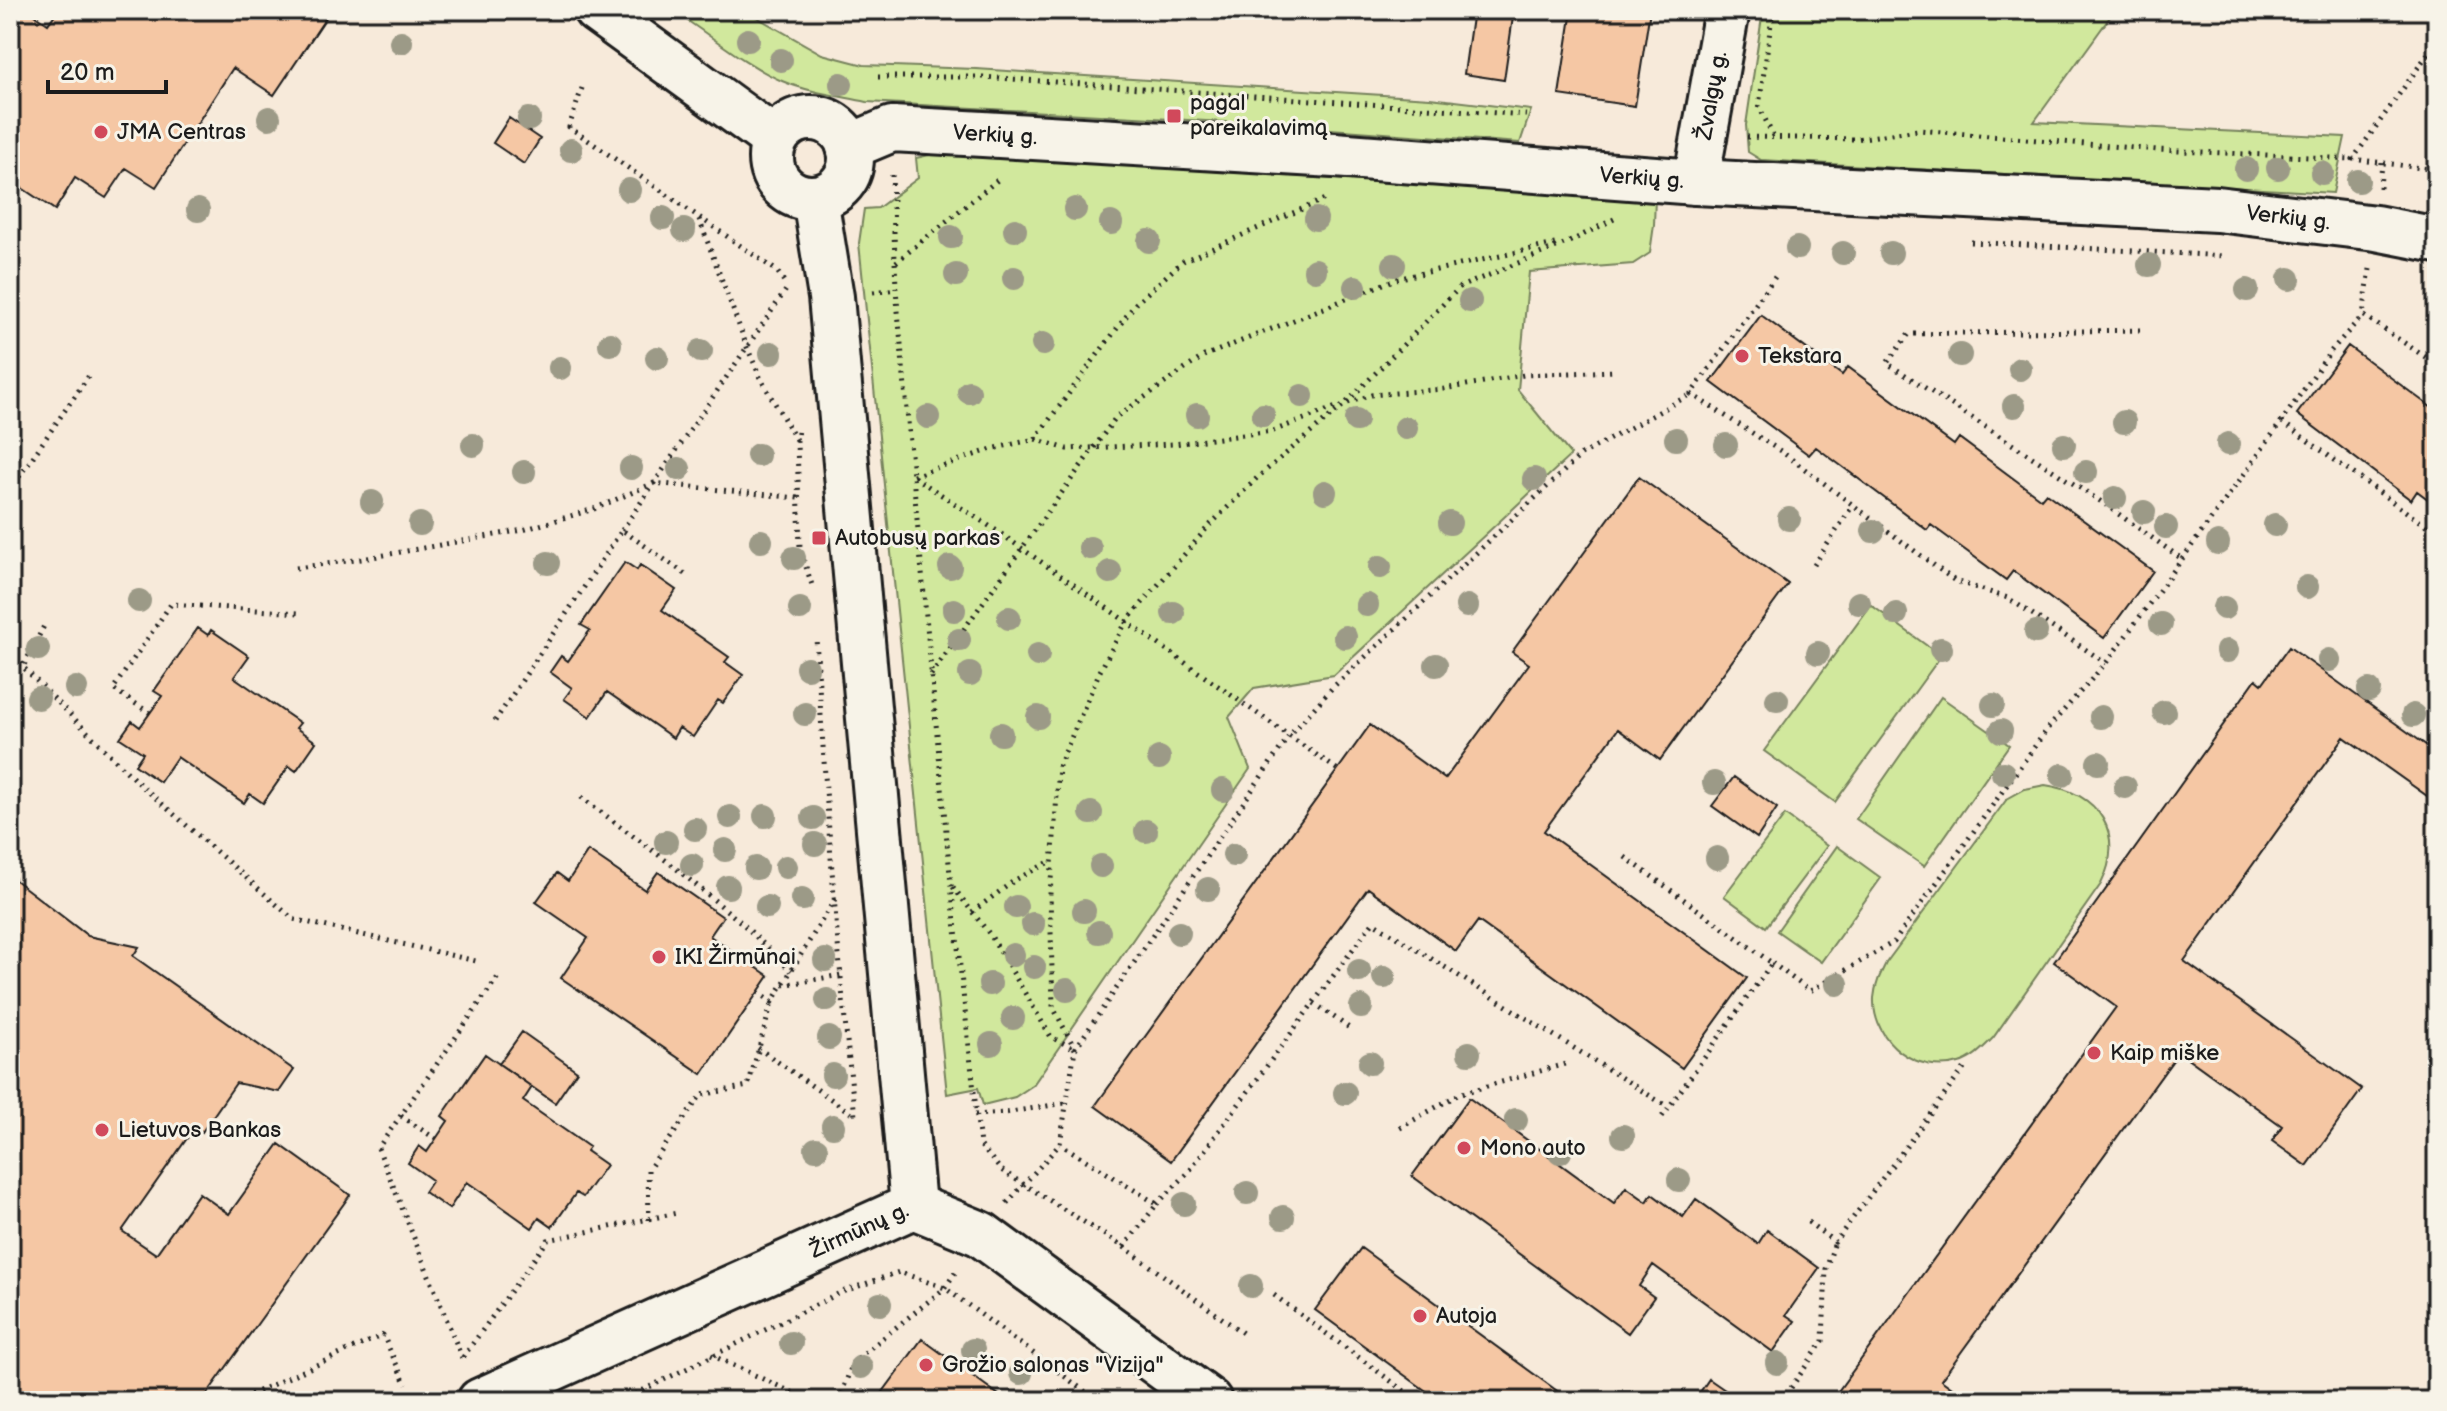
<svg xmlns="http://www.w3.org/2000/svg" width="2447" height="1411" font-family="'Balsamiq Sans',sans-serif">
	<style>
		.green { fill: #d1e89d; stroke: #76825c; stroke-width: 2 }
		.building { fill: #f5c7a4; stroke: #1c1c1c; stroke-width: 2 }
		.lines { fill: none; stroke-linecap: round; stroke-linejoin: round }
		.secondary-casing { stroke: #1c1c1c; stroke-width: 50 }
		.primary-casing { stroke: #1c1c1c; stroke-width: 50 }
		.path { stroke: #1c1c1c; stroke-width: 5; stroke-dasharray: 2 6; stroke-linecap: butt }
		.secondary { stroke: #f7f3e8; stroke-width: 44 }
		.primary { stroke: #f7f3e8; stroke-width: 44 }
		.tree { fill: #9c9a87 }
		.poi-dot { fill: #d1495b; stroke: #f7f3e8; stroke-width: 3 }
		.labels { text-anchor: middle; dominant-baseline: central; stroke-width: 6; stroke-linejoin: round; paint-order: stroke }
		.street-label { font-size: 22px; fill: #1c1c1c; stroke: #f7f3e8 }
		.poi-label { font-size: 22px; fill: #1c1c1c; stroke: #f7f3e8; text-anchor: start }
	</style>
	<rect width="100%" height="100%" fill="#f7eada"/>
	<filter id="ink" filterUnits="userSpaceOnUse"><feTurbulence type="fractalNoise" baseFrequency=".0125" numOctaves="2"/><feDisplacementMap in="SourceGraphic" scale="16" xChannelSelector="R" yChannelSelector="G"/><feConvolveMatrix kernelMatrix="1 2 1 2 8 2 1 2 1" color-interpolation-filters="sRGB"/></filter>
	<g filter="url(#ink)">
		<path class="green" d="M 677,10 L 744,10 L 822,54 L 864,65 L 976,69 L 1430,98 L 1531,110 L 1520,143 L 1276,125 L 867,102 C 839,96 808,92 782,81 C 746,65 714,38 682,17 Z
			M 1763,10 L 2115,10 L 2034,122 L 2345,137 L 2333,193 L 1761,160 L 1748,152 L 1746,125 Z
			M 938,153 L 1519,191 L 1655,197 L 1654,225 L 1650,253 L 1633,264 L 1529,272 L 1518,390 L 1571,455 L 1334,675 L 1254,688 L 1229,717 L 1250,769 L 1033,1085 L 1015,1097 L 983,1105 L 978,1088 L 947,1094 L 859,243 L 864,209 L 878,208 L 918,178 L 916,158 Z
			M 1871,605 L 1941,656 L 1835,802 L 1764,751 Z
			M 1941,697 L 2009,745 L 1924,866 L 1856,819 Z
			M 2045,785 C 2099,792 2126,834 2101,884 L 1993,1038 C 1983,1048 1973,1059 1959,1063 C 1918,1075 1872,1043 1874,998 C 1875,985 1880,975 1886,963 L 2007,799 L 2025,789 Z
			M 1785,815 L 1827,846 L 1766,927 L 1724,896 Z
			M 1837,846 L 1881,878 L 1821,962 L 1777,931 Z"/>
		<path class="building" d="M 10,10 L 28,10 L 48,24 L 58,10 L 331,10 L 274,95 L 233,68 L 156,187 L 126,168 L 106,198 L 75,178 L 55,210 L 10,180 Z
			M 1473,10 L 1514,10 L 1504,80 L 1464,74 Z
			M 1572,10 L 1650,10 L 1635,106 L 1559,95 Z
			M 509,118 L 540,139 L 524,164 L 493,143 Z
			M 1761,315 L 1842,375 L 1848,367 L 1954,445 L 1959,438 L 2041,499 L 2046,493 L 2153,571 L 2104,638 L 2013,571 L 2006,580 L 1931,525 L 1927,530 L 1816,447 L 1809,455 L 1711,382 Z
			M 2348,346 L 2432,408 L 2437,402 L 2437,506 L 2417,491 L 2411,500 L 2297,414 Z
			M 1639,477 L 1788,584 L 1660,760 L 1618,729 L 1544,831 L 1747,978 L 1682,1068 L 1478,921 L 1456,951 L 1368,888 L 1171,1161 L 1095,1106 L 1370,725 L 1445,779 L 1529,664 L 1512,652 Z
			M 625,562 L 637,570 L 640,565 L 676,590 L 662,610 L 729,657 L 725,662 L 743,675 L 723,703 L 718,700 L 693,737 L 679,728 L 673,738 L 607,692 L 590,717 L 564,699 L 572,688 L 550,672 L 561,656 L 568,661 L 590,630 L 581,625 Z
			M 198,628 L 208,635 L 211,630 L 249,656 L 234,677 L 300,723 L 296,728 L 316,742 L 296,771 L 289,766 L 263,803 L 250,794 L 244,803 L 177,757 L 160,782 L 135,765 L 143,753 L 120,738 L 132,721 L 140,727 L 162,696 L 154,691 Z
			M 2289,647 L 2437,753 L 2437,803 L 2344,737 L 2184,961 L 2362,1089 L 2307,1166 L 2272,1141 L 2282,1126 L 2179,1052 L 1941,1380 L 1970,1401 L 1831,1401 L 2116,1007 L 2054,962 L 2256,679 L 2262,684 Z
			M 1734,777 L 1777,808 L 1757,838 L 1712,806 Z
			M 588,851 L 645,890 L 658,872 L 723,917 L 710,936 L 769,976 L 702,1074 L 561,978 L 588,938 L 536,902 L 557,873 L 568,881 Z
			M 10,861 L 15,880 L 88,936 L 139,947 L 133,956 L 294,1070 L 279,1092 L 236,1083 L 202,1132 L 195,1127 L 122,1231 L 156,1254 L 199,1193 L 229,1214 L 279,1144 L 350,1195 L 202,1401 L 10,1401 Z
			M 522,1032 L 577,1071 L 555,1103 L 499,1064 Z
			M 485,1054 L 532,1087 L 523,1101 L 589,1147 L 586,1151 L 606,1165 L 583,1197 L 576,1193 L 552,1227 L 539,1218 L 532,1228 L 467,1182 L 449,1209 L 424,1192 L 432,1180 L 408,1163 L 419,1146 L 427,1152 L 448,1121 L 442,1116 Z
			M 1469,1098 L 1614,1203 L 1626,1187 L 1647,1202 L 1652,1194 L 1683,1217 L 1696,1199 L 1758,1244 L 1767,1230 L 1819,1268 L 1786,1315 L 1795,1321 L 1773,1352 L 1653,1265 L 1639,1286 L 1654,1297 L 1628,1333 L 1412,1176 Z
			M 1361,1248 L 1571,1401 L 1440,1401 L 1315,1310 Z
			M 922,1339 L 1007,1401 L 887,1401 L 880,1396 Z
			M 1709,1379 L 1738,1399 L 1737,1401 L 1694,1401 Z"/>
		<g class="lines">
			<g class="secondary-casing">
				<g id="secondary">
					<path id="s1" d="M 849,147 L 892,129 L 983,134 L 1334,155 L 1696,182 L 2217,209 L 2376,228 L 2437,240"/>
					<path id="s2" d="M 1696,182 L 1727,10"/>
					<path d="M 913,1206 L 981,1234 L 1209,1401"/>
				</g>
			</g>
			<g class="primary-casing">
				<g id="primary">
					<path d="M 596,10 L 775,140"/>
					<circle cx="811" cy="158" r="40"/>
					<path id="s3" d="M 480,1401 L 913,1206 L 831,297 L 815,198"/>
				</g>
			</g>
			<path class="path" d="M 1773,10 L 1759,106 L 1774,138
				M 2437,41 L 2353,159 L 2437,170
				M 878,77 L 983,77 L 1526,115
				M 582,88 L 569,127 L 777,271 L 785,283
				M 1747,137 L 1856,139 L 1918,130 L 2158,150 L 2353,159
				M 892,175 L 896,289 L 913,476 L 951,885 L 980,1145 L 1001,1170 L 1124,1247 L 1157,1204 L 1060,1144
				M 2380,188 L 2382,162
				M 699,219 L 747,347 L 761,379 L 796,440
				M 1971,242 L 2225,256
				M 896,262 L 1000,178
				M 2370,269 L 2363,315 L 2437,365
				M 1775,277 L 1691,394 L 1782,452 L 1955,581 L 2008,598 L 2106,663
				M 873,292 L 896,289
				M 2140,330 L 1909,334 L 1887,363 L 2100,501 L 2182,559
				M 1348,403 L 1371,395 L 1444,389 L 1524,375 L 1614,371
				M 2282,422 L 2437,534
				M 798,432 L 797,441 L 800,549 L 813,588
				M 1035,439 L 1136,303 L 1183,261 L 1325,199
				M 913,476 L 992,449 L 1035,439 L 1067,449 L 1174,444 L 1273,431 L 1339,406
				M 914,477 L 997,531 L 1338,770
				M 10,490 L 90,374
				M 622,530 L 786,290
				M 1814,565 L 1853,505
				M 296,568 L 362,559 L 523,530 L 594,509 L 654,483 L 798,498
				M 10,650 L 23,667 L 135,780 L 293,919 L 476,961
				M 10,666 L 23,667 L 46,622
				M 931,675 L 1116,417 L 1204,356 L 1396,279 L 1559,243
				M 150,713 L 113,689 L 171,604 L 299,613
				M 495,721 L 622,530 L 687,575
				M 581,797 L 672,865 L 743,924 L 791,971
				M 1625,857 L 1772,963 L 1659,1121
				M 953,887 L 991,936 L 1051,1037 L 1075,1049
				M 972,912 L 1015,880 L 1051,861
				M 1772,963 L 1810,991 L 1894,942 L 2048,728 L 2106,663 L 2253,462 L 2330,352 L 2363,315
				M 783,985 L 841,975
				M 758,992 L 772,1002 L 835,899
				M 1314,1003 L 1352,1030
				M 758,1048 L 855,1116 C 837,957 826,797 816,638
				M 1075,1049 L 1053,1007 L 1050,894 L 1059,766 L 1099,673 L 1126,622 L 1208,527 L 1258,477 L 1345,404 L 1460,287 L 1571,241 L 1614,219
				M 975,1115 L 1005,1113 L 1065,1103
				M 401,1116 L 436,1139
				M 1400,1128 L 1459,1094 L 1565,1064
				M 1007,1203 L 1060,1144 L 1075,1049 L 1289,736 L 1332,688 L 1581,455 L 1691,394
				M 1157,1204 L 1188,1173 L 1373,922 L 1668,1107
				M 649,1220 L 648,1170 L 701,1095 L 748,1086 L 772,1002
				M 1808,1222 L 1835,1242 L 1966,1066
				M 1124,1247 L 1244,1334
				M 1274,1295 L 1418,1401
				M 711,1355 L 811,1401
				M 463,1357 L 548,1240 L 677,1213
				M 462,1358 L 378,1148 L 498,977
				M 236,1401 L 383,1335 L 406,1385
				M 621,1401 L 842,1292 L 899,1272 L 945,1288 L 1098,1401
				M 839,1401 L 853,1362 L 945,1288 L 958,1268
				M 1782,1401 L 1823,1341 L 1826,1269 L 1835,1242"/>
			<use href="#secondary" class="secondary"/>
			<use href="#primary" class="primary"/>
		</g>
		<g class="tree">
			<circle cx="748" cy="40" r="12"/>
			<circle cx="401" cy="42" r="12"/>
			<circle cx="781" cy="60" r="12"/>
			<circle cx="841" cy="84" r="12"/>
			<circle cx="269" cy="118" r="12"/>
			<circle cx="529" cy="119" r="12"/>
			<circle cx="571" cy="150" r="12"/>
			<circle cx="2278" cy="168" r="12"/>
			<circle cx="2246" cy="169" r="12"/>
			<circle cx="2322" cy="173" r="12"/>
			<circle cx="2358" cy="181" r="12"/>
			<circle cx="629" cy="190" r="12"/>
			<circle cx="1075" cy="209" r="12"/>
			<circle cx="198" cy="210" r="12"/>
			<circle cx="663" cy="218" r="12"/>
			<circle cx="1316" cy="219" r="12"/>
			<circle cx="1111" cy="223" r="12"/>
			<circle cx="684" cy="230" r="12"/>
			<circle cx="1015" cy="230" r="12"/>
			<circle cx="951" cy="237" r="12"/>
			<circle cx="1149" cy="241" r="12"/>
			<circle cx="1797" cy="248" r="12"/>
			<circle cx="1843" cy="253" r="12"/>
			<circle cx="1891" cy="253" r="12"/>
			<circle cx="1394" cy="265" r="12"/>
			<circle cx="2149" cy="265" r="12"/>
			<circle cx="1315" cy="270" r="12"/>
			<circle cx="956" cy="275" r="12"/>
			<circle cx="1014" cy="278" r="12"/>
			<circle cx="2289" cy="279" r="12"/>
			<circle cx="1355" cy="287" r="12"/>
			<circle cx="2247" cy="290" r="12"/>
			<circle cx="1470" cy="301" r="12"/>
			<circle cx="610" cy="344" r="12"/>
			<circle cx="1043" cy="344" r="12"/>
			<circle cx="701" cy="351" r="12"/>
			<circle cx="771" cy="353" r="12"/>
			<circle cx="1960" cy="355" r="12"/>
			<circle cx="657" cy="358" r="12"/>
			<circle cx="560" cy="368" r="12"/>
			<circle cx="2020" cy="369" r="12"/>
			<circle cx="969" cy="392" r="12"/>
			<circle cx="1302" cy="396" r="12"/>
			<circle cx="2014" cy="406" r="12"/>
			<circle cx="1197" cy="415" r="12"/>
			<circle cx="1263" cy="415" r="12"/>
			<circle cx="928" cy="417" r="12"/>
			<circle cx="1356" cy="420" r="12"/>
			<circle cx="2124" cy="422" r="12"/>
			<circle cx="1406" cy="428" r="12"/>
			<circle cx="1676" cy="439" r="12"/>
			<circle cx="2228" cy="444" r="12"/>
			<circle cx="473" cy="445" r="12"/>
			<circle cx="1726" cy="445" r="12"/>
			<circle cx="2064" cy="445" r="12"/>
			<circle cx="758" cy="455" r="12"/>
			<circle cx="631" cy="468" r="12"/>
			<circle cx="679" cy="469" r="12"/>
			<circle cx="524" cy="472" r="12"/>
			<circle cx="2086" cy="472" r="12"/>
			<circle cx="1534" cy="479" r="12"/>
			<circle cx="1325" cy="492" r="12"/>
			<circle cx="2115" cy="498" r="12"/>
			<circle cx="372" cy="502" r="12"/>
			<circle cx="2144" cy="512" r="12"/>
			<circle cx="1789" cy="519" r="12"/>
			<circle cx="1450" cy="523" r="12"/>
			<circle cx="420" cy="524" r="12"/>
			<circle cx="2275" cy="525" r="12"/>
			<circle cx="2166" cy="527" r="12"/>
			<circle cx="1873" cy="531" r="12"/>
			<circle cx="761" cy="541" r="12"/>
			<circle cx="2218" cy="543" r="12"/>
			<circle cx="1090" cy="548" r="12"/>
			<circle cx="794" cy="558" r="12"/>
			<circle cx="548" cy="563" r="12"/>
			<circle cx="950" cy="567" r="12"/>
			<circle cx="1380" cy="567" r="12"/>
			<circle cx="1110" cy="572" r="12"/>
			<circle cx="2307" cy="587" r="12"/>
			<circle cx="139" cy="601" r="12"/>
			<circle cx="1859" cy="603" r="12"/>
			<circle cx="1367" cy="605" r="12"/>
			<circle cx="1467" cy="606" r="12"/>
			<circle cx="2224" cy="608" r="12"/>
			<circle cx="800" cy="609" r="12"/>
			<circle cx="954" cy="610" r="12"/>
			<circle cx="1173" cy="613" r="12"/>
			<circle cx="1896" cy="614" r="12"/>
			<circle cx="1009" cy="618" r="12"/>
			<circle cx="2161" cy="624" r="12"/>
			<circle cx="2036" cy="632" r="12"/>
			<circle cx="1345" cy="637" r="12"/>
			<circle cx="959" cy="640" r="12"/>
			<circle cx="38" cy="649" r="12"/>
			<circle cx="1941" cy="649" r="12"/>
			<circle cx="2227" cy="651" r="12"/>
			<circle cx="1818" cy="653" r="12"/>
			<circle cx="1038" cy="655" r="12"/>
			<circle cx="2329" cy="660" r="12"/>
			<circle cx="1436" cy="665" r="12"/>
			<circle cx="807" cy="668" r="12"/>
			<circle cx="970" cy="674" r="12"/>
			<circle cx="76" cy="688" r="12"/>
			<circle cx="2369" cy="690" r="12"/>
			<circle cx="38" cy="698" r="12"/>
			<circle cx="1777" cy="700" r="12"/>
			<circle cx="1993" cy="705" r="12"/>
			<circle cx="2164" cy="712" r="12"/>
			<circle cx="805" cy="714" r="12"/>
			<circle cx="2413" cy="715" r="12"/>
			<circle cx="1038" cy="717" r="12"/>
			<circle cx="2101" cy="717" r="12"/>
			<circle cx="2001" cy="731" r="12"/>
			<circle cx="1001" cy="734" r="12"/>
			<circle cx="1159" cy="758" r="12"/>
			<circle cx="2098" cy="763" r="12"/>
			<circle cx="2003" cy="773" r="12"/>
			<circle cx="2062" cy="775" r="12"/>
			<circle cx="1714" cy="783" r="12"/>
			<circle cx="2125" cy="787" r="12"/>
			<circle cx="1223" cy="790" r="12"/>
			<circle cx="1091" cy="813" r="12"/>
			<circle cx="765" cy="816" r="12"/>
			<circle cx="730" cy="817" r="12"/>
			<circle cx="813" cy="818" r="12"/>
			<circle cx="695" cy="829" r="12"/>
			<circle cx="1146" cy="831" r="12"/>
			<circle cx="666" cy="842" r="12"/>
			<circle cx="815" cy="844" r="12"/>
			<circle cx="725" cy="850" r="12"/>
			<circle cx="1234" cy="855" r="12"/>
			<circle cx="1717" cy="858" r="12"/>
			<circle cx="692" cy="865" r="12"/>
			<circle cx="1101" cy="866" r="12"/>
			<circle cx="786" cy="867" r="12"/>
			<circle cx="756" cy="868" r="12"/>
			<circle cx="728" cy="887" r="12"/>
			<circle cx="1208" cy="889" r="12"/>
			<circle cx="802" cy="899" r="12"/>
			<circle cx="767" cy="907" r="12"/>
			<circle cx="1016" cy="907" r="12"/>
			<circle cx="1084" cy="911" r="12"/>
			<circle cx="1033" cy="924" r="12"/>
			<circle cx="1099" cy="932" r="12"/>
			<circle cx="1179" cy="933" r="12"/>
			<circle cx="1013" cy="955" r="12"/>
			<circle cx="825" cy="960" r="12"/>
			<circle cx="1034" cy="967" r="12"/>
			<circle cx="1359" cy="971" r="12"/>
			<circle cx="1384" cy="977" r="12"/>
			<circle cx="990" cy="984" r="12"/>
			<circle cx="1837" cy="984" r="12"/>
			<circle cx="1067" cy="990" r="12"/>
			<circle cx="827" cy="1000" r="12"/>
			<circle cx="1361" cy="1007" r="12"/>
			<circle cx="1013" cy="1018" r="12"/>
			<circle cx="829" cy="1038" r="12"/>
			<circle cx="991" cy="1044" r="12"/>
			<circle cx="1469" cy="1053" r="12"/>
			<circle cx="1370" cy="1063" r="12"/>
			<circle cx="833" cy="1075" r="12"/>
			<circle cx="1345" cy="1093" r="12"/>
			<circle cx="1516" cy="1120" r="12"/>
			<circle cx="833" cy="1126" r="12"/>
			<circle cx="1623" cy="1136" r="12"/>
			<circle cx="816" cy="1149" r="12"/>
			<circle cx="1560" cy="1152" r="12"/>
			<circle cx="1679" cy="1180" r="12"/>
			<circle cx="1247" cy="1193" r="12"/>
			<circle cx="1184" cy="1204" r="12"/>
			<circle cx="1283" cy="1217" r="12"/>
			<circle cx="1251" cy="1286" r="12"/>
			<circle cx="880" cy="1304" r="12"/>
			<circle cx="791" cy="1343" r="12"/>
			<circle cx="973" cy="1350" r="12"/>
			<circle cx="1777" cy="1363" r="12"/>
			<circle cx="861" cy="1367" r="12"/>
			<circle cx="1021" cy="1373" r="12"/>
		</g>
	</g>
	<g class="poi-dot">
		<rect x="1166" y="108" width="16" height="16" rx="4"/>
		<circle cx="101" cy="132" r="8"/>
		<circle cx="1742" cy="356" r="8"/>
		<rect x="811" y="530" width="16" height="16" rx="4"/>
		<circle cx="659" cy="957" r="8"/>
		<circle cx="2094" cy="1053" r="8"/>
		<circle cx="102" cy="1130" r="8"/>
		<circle cx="1464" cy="1148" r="8"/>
		<circle cx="1420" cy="1316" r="8"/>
		<circle cx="926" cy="1365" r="8"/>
	</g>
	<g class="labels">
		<g class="street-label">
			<text stroke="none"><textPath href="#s2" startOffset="88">Žvalgų g.</textPath></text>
			<text stroke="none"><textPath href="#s1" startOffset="150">Verkių g.</textPath></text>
			<text stroke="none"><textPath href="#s1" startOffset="798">Verkių g.</textPath></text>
			<text stroke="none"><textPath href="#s1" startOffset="1446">Verkių g.</textPath></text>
			<text stroke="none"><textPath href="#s3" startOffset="416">Žirmūnų g.</textPath></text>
		</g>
		<g class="poi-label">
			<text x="1190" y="103">pagal<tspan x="1190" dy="25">pareikalavimą</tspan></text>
			<text x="117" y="132">JMA Centras</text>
			<text x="1758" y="356">Tekstara</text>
			<text x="835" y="538">Autobusų parkas</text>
			<text x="675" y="957">IKI Žirmūnai</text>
			<text x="2110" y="1053">Kaip miške</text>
			<text x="118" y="1130">Lietuvos Bankas</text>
			<text x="1480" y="1148">Mono auto</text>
			<text x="1436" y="1316">Autoja</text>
			<text x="942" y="1365">Grožio salonas "Vizija"</text>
		</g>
	</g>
	<rect width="2447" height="1411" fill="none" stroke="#f7f3e8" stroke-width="40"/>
	<rect x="20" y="20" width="2407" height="1371" fill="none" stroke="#1c1c1c" stroke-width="3" filter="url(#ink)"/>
	<path d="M48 80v12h118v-12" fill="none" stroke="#1c1c1c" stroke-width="4"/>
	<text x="60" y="80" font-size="24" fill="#1c1c1c" stroke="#f7f3e8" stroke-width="6" paint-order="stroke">20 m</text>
</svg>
